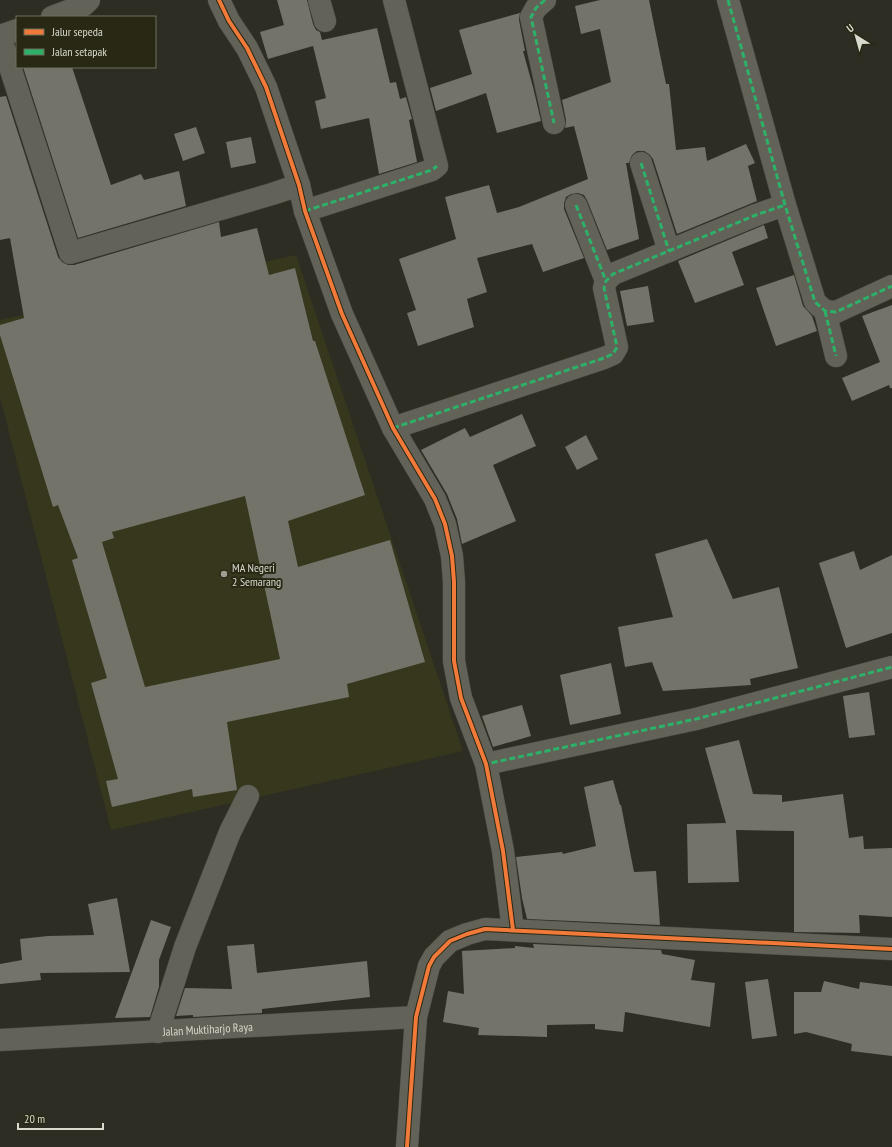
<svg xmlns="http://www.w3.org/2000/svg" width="892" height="1147" font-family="'PT Sans Narrow',sans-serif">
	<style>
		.built { fill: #37371e }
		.building { fill: #73736a; fill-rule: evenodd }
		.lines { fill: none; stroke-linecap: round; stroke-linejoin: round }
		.minor-casing { stroke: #48483f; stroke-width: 23 }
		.minor { stroke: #626259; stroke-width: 22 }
		.quiet { stroke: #2db169; stroke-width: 3; stroke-dasharray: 6 3; stroke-linecap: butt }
		.cycleway-casing { stroke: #282814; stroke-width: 6 }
		.cycleway { stroke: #f17a3a; stroke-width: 4 }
		.poi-dot { fill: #9d9d92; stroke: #282814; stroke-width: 1.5 }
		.labels { text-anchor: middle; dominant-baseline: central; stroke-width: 4; stroke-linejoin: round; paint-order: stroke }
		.poi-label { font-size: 12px; fill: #d9dace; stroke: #282814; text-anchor: start }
		.street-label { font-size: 12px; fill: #d9dace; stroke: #282814 }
	</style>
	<rect width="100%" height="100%" fill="#2d2d23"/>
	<path class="built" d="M 296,255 L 463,751 L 111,830 L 0,397 L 0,320 Z"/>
	<path class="building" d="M 277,0 L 307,0 L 313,24 L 316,30 L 320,32 L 322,40 L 377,28 L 390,83 L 396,82 L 400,99 L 406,97 L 412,119 L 409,120 L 417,162 L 379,174 L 369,118 L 321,129 L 315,101 L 326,98 L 313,46 L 268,59 L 260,32 L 284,25 Z
		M 600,0 L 649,0 L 666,84 L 669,84 L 676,150 L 705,147 L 707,161 L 746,144 L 755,163 L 748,166 L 757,201 L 677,234 L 653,159 L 649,154 L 644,151 L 637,151 L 632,155 L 629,163 L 626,163 L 639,239 L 607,250 L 587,200 L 584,195 L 578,193 L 571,194 L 566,197 L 564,203 L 564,209 L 584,258 L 543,272 L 532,244 L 477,258 L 487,292 L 467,299 L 474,327 L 418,346 L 407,313 L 416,310 L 399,259 L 456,239 L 445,197 L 489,185 L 497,213 L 519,207 L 588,179 L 574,126 L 565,128 L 566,120 L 562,100 L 611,82 L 600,29 L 581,34 L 575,6 Z
		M 520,13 L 519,20 L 525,51 L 523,51 L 533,87 L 541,121 L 497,133 L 486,93 L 436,111 L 430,88 L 472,74 L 459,30 Z
		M 23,67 L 72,67 L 111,185 L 141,174 L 144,180 L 179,171 L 186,206 L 78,238 Z
		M 6,96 L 58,257 L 62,262 L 68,265 L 74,265 L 219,222 L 221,237 L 257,228 L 269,275 L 295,268 L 313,341 L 315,341 L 365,495 L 288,521 L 298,567 L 390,540 L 425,662 L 347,684 L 349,697 L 227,722 L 237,790 L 193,797 L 192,789 L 112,807 L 106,781 L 118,779 L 91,683 L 107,678 L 72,560 L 78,558 L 58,505 L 53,507 L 0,335 L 0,325 L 24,318 L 10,238 L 0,240 L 0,97 ZM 245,496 L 280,659 L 145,687 L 102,542 L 114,538 L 112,532 Z
		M 196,127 L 205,153 L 183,161 L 174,134 Z
		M 251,137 L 256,163 L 231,168 L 226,142 Z
		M 764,225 L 768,238 L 732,252 L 744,285 L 695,303 L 678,261 Z
		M 794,275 L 803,306 L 812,316 L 817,331 L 776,346 L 756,288 Z
		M 648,286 L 654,322 L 627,326 L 620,291 Z
		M 892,305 L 892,388 L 890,388 L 889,385 L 852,401 L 842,378 L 880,362 L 862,316 Z
		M 522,414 L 536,446 L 493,465 L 516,521 L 462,544 L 457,519 L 447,494 L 421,450 L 465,428 L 470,437 Z
		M 586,435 L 598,459 L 577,470 L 565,447 Z
		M 707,539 L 733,599 L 779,587 L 798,668 L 750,679 L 751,685 L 663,691 L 652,662 L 625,667 L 618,627 L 673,617 L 655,554 Z
		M 854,551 L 860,570 L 892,555 L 892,633 L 846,648 L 819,563 Z
		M 611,663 L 621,714 L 570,725 L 560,675 Z
		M 869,692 L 875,735 L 849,738 L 843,696 Z
		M 522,705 L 531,736 L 493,747 L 482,716 Z
		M 739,740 L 753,794 L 782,795 L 782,802 L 843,794 L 849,838 L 863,836 L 864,849 L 892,848 L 892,917 L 859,915 L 860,933 L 794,932 L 794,831 L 736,830 L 739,882 L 688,883 L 687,824 L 726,823 L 705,748 Z
		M 613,780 L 620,805 L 621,805 L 634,872 L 656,871 L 660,925 L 527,919 L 522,898 L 516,857 L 562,852 L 563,854 L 596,846 L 584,787 Z
		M 117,898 L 130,972 L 40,973 L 41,980 L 0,984 L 0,964 L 22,960 L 20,939 L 48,936 L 94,935 L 88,904 Z
		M 151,920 L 171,927 L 159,960 L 159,987 L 150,1017 L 115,1018 Z
		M 254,944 L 257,973 L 367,961 L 370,997 L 262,1009 L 262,1013 L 193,1017 L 193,1015 L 176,1016 L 185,988 L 232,989 L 227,946 Z
		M 533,944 L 661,950 L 662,954 L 695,960 L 691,980 L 715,983 L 710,1027 L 625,1012 L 623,1032 L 595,1029 L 595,1024 L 547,1025 L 547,1037 L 478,1035 L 479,1028 L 443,1022 L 448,991 L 464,994 L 462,951 L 515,948 L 515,946 L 534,948 Z
		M 768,979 L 777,1036 L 752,1039 L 745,982 Z
		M 824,981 L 859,989 L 860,982 L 892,986 L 892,1056 L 851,1051 L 852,1044 L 806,1032 L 794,1034 L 794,992 L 821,992 Z"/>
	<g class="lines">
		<g class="minor-casing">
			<g id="minor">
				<path d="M 219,0 L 229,21 L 247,48 L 266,87 L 299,185 L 305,211 L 342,314 L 393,428 L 435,499 L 445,524 L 452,556 L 454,582 L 454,661 L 461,698 L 486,764 L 503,851 L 513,930"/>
				<path d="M 319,0 L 325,21"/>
				<path d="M 545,0 L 536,8 L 531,17 L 554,123"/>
				<path d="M 728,0 L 785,205 L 815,302 L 825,311 L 836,312 L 892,286"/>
				<path d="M 52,17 L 84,5 L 89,0"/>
				<path d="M 0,36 L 70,253 L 272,194 L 299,185"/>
				<path d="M 0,36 L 17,30"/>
				<path d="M 641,163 L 669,251"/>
				<path d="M 576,205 L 606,281"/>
				<path d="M 305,211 L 432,170 L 437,166 L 394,0"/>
				<path d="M 825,311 L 836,356"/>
				<path d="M 393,428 L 604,358 L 613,354 L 617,347 L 604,288 L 606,281 L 613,274 L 756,215 L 785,205"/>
				<path d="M 486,764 L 696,719 L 892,667"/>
				<path d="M 158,1032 L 185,947 L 230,832 L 248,796"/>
				<path id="s1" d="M 0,1040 L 416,1017"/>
				<path d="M 407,1147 L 416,1017 L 429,966 L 434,957 L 450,941 L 467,934 L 485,929 L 892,949"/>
			</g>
		</g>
		<use href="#minor" class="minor"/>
		<path class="quiet" d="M 545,0 L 536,8 L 531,17 L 554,123
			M 728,0 L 785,205 L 815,302 L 825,311 L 836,312 L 892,286
			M 641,163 L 669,251
			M 576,205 L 606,281
			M 305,211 L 432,170 L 437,166
			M 825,311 L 836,356
			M 393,428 L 604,358 L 613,354 L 617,347 L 604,288 L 606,281 L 613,274 L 756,215 L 785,205
			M 487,767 L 486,764 L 696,719 L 892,667"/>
		<g class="cycleway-casing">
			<path id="cycleway" d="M 219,0 L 229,21 L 247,48 L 266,87 L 299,185 L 305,211 L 342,314 L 393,428 L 435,499 L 445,524 L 452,556 L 454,582 L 454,661 L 461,698 L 486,764 L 503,851 L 513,930
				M 407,1147 L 416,1017 L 429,966 L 434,957 L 450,941 L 467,934 L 485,929 L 892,949"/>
		</g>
		<use href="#cycleway" class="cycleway"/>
	</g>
	<circle class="poi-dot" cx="224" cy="574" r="4"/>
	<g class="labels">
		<g class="poi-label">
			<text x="232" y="567">MA Negeri<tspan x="232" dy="14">2 Semarang</tspan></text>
		</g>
		<g class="street-label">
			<text stroke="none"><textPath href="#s1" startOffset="208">Jalan Muktiharjo Raya</textPath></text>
		</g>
	</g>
	<rect x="16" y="16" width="140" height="52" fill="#282814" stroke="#6f6f5e"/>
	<rect x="24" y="29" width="20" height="6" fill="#f17a3a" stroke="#6f6f5e"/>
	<text x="52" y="36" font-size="12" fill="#d9dace">Jalur sepeda</text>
	<rect x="24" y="49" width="20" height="6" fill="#2db169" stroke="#6f6f5e"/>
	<text x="52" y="56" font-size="12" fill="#d9dace">Jalan setapak</text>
	<g transform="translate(856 36) rotate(323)" stroke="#282814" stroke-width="3" paint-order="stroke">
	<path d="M0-3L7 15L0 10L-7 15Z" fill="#d9dace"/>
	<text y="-6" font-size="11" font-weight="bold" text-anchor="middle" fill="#d9dace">U</text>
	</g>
	<path d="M18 1123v6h85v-6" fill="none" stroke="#d9dace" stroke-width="2"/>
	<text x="24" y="1123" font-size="12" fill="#d9dace" stroke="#282814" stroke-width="3" paint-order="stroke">20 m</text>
</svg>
